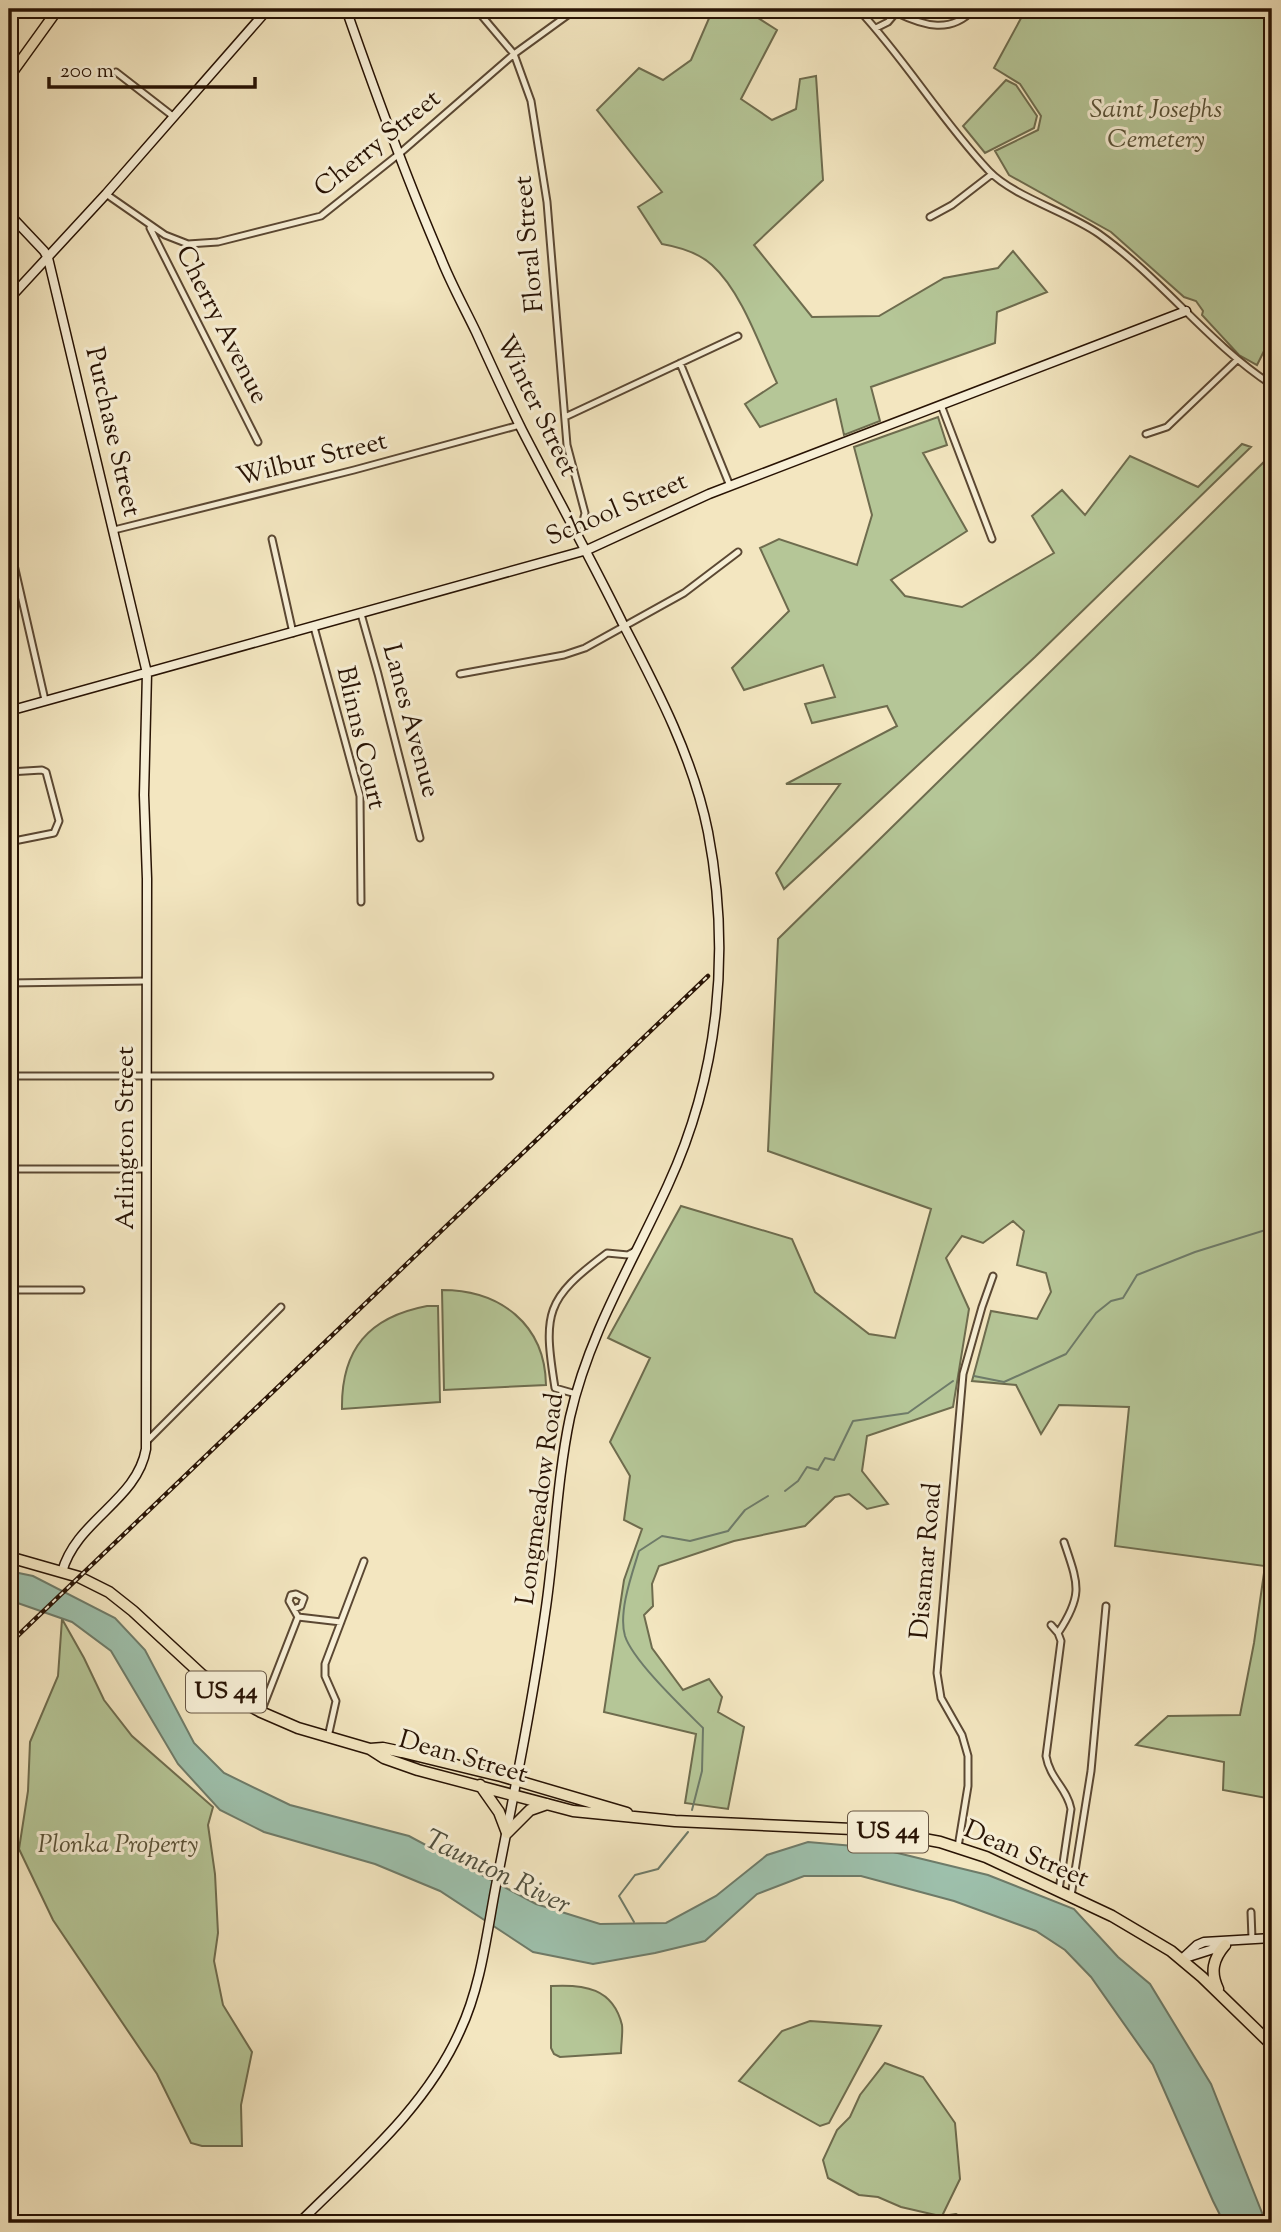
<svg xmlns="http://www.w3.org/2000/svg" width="1281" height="2232" font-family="'Sorts Mill Goudy',serif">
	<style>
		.green { fill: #b5c697; stroke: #6e6c4e; stroke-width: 2 }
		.water { fill: #9dc0ac; stroke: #6e7b69; stroke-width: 2 }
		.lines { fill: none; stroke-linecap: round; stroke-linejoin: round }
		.stream { stroke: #6e7b69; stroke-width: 2 }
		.street-casing { stroke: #5b4833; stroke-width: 9 }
		.secondary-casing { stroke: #281304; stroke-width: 11 }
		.primary-casing { stroke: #281304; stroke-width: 12 }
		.highway-casing { stroke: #281304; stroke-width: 13 }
		.street { stroke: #f7efd6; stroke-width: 5 }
		.secondary { stroke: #f7efd6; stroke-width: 8 }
		.primary { stroke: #f3e6c0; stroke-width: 9 }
		.highway { stroke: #f3e6c0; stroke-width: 10 }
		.rail-casing { stroke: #281304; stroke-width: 4.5 }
		.rail { stroke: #f7efd6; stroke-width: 2; stroke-dasharray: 5; stroke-linecap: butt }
		.labels { text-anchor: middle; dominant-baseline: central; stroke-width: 6; stroke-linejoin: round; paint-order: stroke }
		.shield { fill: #f7efd6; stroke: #665543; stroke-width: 2 }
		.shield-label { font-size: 24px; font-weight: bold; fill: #281304 }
		.park-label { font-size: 26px; font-style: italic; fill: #595237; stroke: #f7efd6 }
		.street-label { font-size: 26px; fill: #281304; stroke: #f7efd6 }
		.water-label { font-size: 28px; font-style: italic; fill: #51503f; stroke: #f7efd6 }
	</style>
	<rect width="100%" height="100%" fill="#f3e6c0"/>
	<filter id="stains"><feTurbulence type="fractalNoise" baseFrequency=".00286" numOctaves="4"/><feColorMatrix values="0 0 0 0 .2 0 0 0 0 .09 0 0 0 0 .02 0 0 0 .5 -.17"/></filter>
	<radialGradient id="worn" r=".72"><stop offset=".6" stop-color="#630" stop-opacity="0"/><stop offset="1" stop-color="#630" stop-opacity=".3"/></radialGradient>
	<path class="green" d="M 713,9 L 744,9 L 777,30 L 741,99 L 772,120 L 796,109 L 800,79 L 816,76 L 823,180 L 754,245 L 812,317 L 879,316 L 944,278 L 998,268 L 1013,251 L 1047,292 L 997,312 L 995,343 L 871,387 L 880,421 L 844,435 L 836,399 L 760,427 L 745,404 L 777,383 C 760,347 742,292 712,265 C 699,253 679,247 662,244 L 638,207 L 662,192 L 597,110 L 639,68 L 663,80 L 691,60 Z
		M 1026,9 L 1272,9 L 1272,335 L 1257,365 L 1239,355 L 1202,315 L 1203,311 L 1196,301 L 1184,297 L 1111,232 L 1009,175 L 995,151 L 1038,130 L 1041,116 L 1020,84 L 994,68 Z
		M 1006,80 L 1016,85 L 1037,116 L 1034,128 L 985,153 L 963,126 Z
		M 938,417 L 947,445 L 923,453 L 967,531 L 891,580 L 905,596 L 962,607 L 1054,553 L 1032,516 L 1062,490 L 1085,515 L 1130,456 L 1198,487 L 1242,444 L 1251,447 L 1035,657 L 784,889 L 776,873 L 840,784 L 786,784 L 897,726 L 887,706 L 812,723 L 805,704 L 835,697 L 823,665 L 744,690 L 732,668 L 789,611 L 760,548 L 779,539 L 857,565 L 872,515 L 854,447 Z
		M 1272,454 L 1272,1799 L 1223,1790 L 1224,1762 L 1136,1745 L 1168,1716 L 1240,1715 L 1254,1643 L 1265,1566 L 1115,1546 L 1129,1407 L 1059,1405 L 1041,1434 L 1016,1385 L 972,1381 L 991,1311 L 1037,1319 L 1051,1292 L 1046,1273 L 1017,1265 L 1024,1231 L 1013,1221 L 983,1243 L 962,1236 L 946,1258 L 969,1309 L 953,1407 L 867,1436 L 862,1471 L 888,1504 L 867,1509 L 849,1494 L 835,1497 L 805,1526 L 734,1541 L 659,1566 L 652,1584 L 653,1606 L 644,1615 L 652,1648 L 683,1690 L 709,1679 L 722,1697 L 718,1712 L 744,1727 L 728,1809 L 685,1803 L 696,1734 L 604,1712 L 624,1580 L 642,1529 L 624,1520 L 630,1476 L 610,1442 L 650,1358 L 608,1338 L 681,1206 L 792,1239 L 815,1292 L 869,1334 L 895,1338 L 931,1209 L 768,1151 L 778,939 Z
		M 442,1290 C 500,1290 545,1324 546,1385 L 444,1390 Z
		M 427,1306 L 438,1306 L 440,1402 L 342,1409 C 341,1349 369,1317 427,1306 Z
		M 62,1619 L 84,1658 L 104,1700 L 132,1736 L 213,1807 L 208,1825 L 215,1874 L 218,1933 L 214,1961 L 223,2005 L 252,2052 L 241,2105 L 242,2146 L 202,2146 L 191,2143 L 157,2074 L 53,1920 L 19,1849 L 28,1791 L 30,1742 L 58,1676 Z
		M 551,1986 C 584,1984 613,1988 622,2025 C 623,2033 621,2044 621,2053 L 560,2057 L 554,2054 L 551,2048 Z
		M 810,2021 L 881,2026 L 829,2123 L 820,2126 L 739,2081 L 782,2031 Z
		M 885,2063 L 923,2077 L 955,2123 L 960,2179 L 942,2216 L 956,2214 L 972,2223 L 927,2223 L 926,2219 L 940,2216 L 901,2207 L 878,2197 L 859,2195 L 828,2178 L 823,2160 L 837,2130 L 850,2117 L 860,2095 Z"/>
	<path class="water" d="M 9,1571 L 33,1576 L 115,1618 L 145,1650 L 194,1743 L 224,1773 L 290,1805 L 409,1836 L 536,1904 L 600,1924 L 666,1923 L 716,1896 L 767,1855 L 808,1842 L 877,1848 L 988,1875 L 1074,1909 L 1118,1957 L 1150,1984 L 1211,2084 L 1266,2223 L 1224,2223 L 1213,2201 L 1153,2065 L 1091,1977 L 1065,1950 L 1036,1931 L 954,1901 L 861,1876 L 804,1876 L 757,1894 L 705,1941 L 655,1953 L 593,1964 L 533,1952 L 440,1891 L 375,1864 L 264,1832 L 220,1810 L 178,1764 L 111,1651 L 72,1622 L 9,1600 Z"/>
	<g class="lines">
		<path class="stream" d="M 974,1376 L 1004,1382 L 1066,1354 L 1096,1313 L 1111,1301 L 1123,1298 L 1137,1275 L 1195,1252 L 1272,1228
			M 785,1491 L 798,1481 L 807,1467 L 818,1470 L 825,1458 L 834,1460 L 853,1421 L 908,1413 L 953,1381
			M 692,1810 L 702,1771 L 703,1728 C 684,1709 633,1661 625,1636 C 618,1612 632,1574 639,1551 L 662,1536 L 690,1541 L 728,1531 L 745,1510 L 768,1496
			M 634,1922 L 619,1896 L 635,1875 L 658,1869 L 688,1832"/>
		<g class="street-casing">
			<path id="street" d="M 476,9 L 514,54 L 531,101 L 547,202 L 567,445 L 585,513 L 583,521 L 574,529
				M 858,9 C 905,59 941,120 989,171 C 1014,197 1068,212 1099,234 C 1162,279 1208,343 1272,385
				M 897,13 C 924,26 951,34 974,9
				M 876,28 L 888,22 L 899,9
				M 116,72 L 174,117
				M 106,194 L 165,235 L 188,244 L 218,242 L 321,216 L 399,154 L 514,54 L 576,9
				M 930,217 L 952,205 L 992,174
				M 150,228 L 258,442
				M 680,363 L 730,486
				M 941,405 L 992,539
				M 565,417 L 738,336
				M 1146,434 L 1167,427 L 1237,360
				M 114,530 L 354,470 L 520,425
				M 272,539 L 293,633
				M 9,543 L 45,700
				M 361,614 L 378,674 L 420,838
				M 314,627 L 360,796 L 361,902
				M 460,674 L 564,655 L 585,648 L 684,593 L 738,552
				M 9,772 L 42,770 L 46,772 L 59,821 L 54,833 L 9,842
				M 9,983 L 146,981
				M 9,1076 L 490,1076
				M 9,1169 L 147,1169
				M 9,1290 L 81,1290
				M 576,1394 L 555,1388 C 543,1313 545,1299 607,1253 L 628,1255 L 635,1251
				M 147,1441 L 281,1307
				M 294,1609 L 301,1606 L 304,1598 L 296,1594 L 291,1595 L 289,1601 L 298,1617
				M 298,1617 L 341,1622
				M 1051,1625 L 1058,1633 L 1061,1641 L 1046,1756 C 1050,1779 1067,1788 1071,1809 L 1059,1890
				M 1058,1633 C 1084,1594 1078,1584 1064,1542
				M 261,1712 L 298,1617
				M 328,1737 L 336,1701 L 325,1676 L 325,1664 L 364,1561
				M 958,1847 L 968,1786 L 968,1756 L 962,1735 L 941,1698 L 937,1673 L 963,1374 L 982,1307 L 993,1276
				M 1071,1896 L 1091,1771 L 1106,1606
				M 1251,1912 L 1252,1939"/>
		</g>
		<g class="secondary-casing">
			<path id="secondary" d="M 9,214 L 44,251 L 48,258 L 147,673 L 144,795 L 147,879 L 146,1449 C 137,1501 76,1520 62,1572
				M 9,299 L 106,194 L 268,9
				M 9,711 L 587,550 L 709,494 L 1186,311
				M 1185,1958 L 1226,1945
				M 1182,1959 L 1197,1945 L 1204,1942 L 1272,1938
				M 299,2223 C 357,2165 426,2108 460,2031 C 482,1984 487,1930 497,1880 C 515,1789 533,1699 546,1607 C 555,1544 557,1479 570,1417 C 589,1333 633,1262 668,1185 C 719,1074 731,952 708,832 C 693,757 657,689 622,622 C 590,557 555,494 522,430 C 506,398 491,365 476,332 C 464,307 450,282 440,256 C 405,175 375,92 346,9"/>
		</g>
		<g class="primary-casing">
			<path id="primary" d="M 9,77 L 58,9"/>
		</g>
		<g class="highway-casing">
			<path id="highway" d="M 9,1557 L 79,1577 L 109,1592 L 133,1611 L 201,1674 L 231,1695 L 261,1712 L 298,1728 L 370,1749 L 384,1758 L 418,1770 L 573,1811 L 675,1821 L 875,1830 L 940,1842 L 986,1857 L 1112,1916 L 1171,1951 L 1202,1977 L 1272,2045
				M 370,1749 L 383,1748 L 402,1752 L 501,1776 L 627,1813
				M 480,1785 L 499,1812 L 507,1833 L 530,1810 L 547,1804
				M 1218,1989 C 1210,1972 1213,1959 1225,1945"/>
		</g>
		<use href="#street" class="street"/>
		<use href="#secondary" class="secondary"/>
		<use href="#primary" class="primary"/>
		<use href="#highway" class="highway"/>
		<g class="rail-casing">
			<path id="rail" d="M 9,1644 L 708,976"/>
		</g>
		<use href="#rail" class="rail"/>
	</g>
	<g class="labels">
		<g class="shield">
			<rect x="186" y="1671.5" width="80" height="41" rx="5"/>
			<rect x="848" y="1811.5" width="80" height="41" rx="5"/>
		</g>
		<g class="shield-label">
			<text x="226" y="1692">US 44</text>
			<text x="888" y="1832">US 44</text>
		</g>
		<g class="park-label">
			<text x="1156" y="110">Saint Josephs<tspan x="1156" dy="30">Cemetery</tspan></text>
			<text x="118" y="1845">Plonka Property</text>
		</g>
		<g class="street-label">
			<text transform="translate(378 144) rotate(-39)">Cherry Street</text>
			<text transform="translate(530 244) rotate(-95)">Floral Street</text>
			<text transform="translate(221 325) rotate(63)">Cherry Avenue</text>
			<text transform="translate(536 406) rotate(64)">Winter Street</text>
			<text transform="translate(112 432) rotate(77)">Purchase Street</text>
			<text transform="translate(312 460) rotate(-14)">Wilbur Street</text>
			<text transform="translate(617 510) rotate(-23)">School Street</text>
			<text transform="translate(410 721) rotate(75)">Lanes Avenue</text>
			<text transform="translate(360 738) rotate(77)">Blinns Court</text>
			<text transform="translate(126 1138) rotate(-90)">Arlington Street</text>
			<text transform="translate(541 1499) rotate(-82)">Longmeadow Road</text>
			<text transform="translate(927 1561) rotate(-85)">Disamar Road</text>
			<text transform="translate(463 1758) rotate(16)">Dean Street</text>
			<text transform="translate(1026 1855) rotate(23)">Dean Street</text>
		</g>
		<g class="water-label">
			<text transform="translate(497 1873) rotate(26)">Taunton River</text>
		</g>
	</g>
	<rect width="1281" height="2232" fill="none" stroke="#f3e6c0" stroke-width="35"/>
	<rect x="10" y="10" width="1260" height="2211" fill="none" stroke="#281304" stroke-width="3.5"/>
	<rect x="18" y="18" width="1246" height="2197" fill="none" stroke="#281304" stroke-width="2"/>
	<path d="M49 77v10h206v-10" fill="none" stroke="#281304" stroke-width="3.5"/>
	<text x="60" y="77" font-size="21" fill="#281304" stroke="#f7efd6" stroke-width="5" paint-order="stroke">200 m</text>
	<rect width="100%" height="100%" filter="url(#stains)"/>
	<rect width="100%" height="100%" fill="url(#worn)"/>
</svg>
